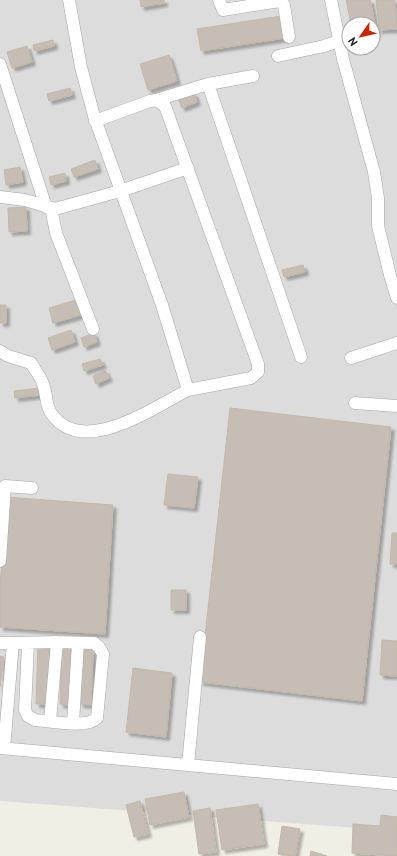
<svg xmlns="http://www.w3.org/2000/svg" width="397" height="856" font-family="Overpass,sans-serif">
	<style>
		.residential { fill: #dddcdc; fill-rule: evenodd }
		.building { fill: #c6beb4; stroke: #c3b8a6; filter: url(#shadow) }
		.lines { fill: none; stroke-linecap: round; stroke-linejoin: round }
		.minor-casing { stroke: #a6a6a6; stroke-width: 13 }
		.minor { stroke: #fff; stroke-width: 12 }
	</style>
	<defs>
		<filter id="shadow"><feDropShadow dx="3.5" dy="3.5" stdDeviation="1" flood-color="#0004"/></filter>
	</defs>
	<rect width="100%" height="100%" fill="#f0efe5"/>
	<path class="residential" d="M 0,0 L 397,0 L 397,831 L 0,801 ZM 349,24 L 373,24 L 373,48 L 349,48 Z"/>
	<path class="building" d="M 140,0 L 164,0 L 164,3 L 141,7 Z
		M 346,0 L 370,0 L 377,33 L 373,33 L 373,24 L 351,24 Z
		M 376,0 L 395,0 L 397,29 L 379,30 Z
		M 281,16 L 285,38 L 201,51 L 197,29 Z
		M 53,40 L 54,46 L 34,51 L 33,45 Z
		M 27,46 L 32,62 L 12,68 L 7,52 Z
		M 169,55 L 177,81 L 148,90 L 140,64 Z
		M 70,88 L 72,95 L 49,101 L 47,94 Z
		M 194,93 L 197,102 L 182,108 L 178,99 Z
		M 95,160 L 98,169 L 74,177 L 71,169 Z
		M 20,167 L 23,182 L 6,185 L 4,170 Z
		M 65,173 L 66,181 L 51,185 L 49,177 Z
		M 26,207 L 27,231 L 9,232 L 8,208 Z
		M 303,265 L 305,272 L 284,277 L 282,270 Z
		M 76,300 L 81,315 L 53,323 L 49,308 Z
		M 0,305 L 6,305 L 6,323 L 0,323 Z
		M 71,330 L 75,342 L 52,350 L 48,338 Z
		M 94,333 L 97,342 L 84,347 L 81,338 Z
		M 100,359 L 103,365 L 84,371 L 82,364 Z
		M 105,370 L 109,378 L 96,384 L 93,376 Z
		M 40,388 L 41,395 L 15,398 L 14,391 Z
		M 230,408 L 391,427 L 362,701 L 200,682 Z
		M 168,474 L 198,477 L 194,508 L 164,505 Z
		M 6,497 L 113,505 L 105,634 L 0,627 L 0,588 Z
		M 392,533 L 397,533 L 397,564 L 390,564 Z
		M 171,590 L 186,590 L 186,610 L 171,610 Z
		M 382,640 L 397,641 L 397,676 L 380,675 Z
		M 38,645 L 50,646 L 48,704 L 36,704 Z
		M 62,645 L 71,645 L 68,705 L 60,704 Z
		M 82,650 L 93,650 L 91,705 L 80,704 Z
		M 0,656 L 4,657 L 0,687 Z
		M 133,668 L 172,673 L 166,737 L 126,732 Z
		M 184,792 L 189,817 L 150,825 L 145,799 Z
		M 140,801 L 148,834 L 134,837 L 126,805 Z
		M 258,804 L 264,844 L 222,850 L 216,810 Z
		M 210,808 L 216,852 L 199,854 L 193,811 Z
		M 381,815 L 397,817 L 397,856 L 352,853 L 353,824 L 380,826 Z
		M 282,826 L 300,829 L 295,856 L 278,854 Z
		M 311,851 L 327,856 L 310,856 Z"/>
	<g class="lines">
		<g class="minor-casing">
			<path id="minor" d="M 219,0 L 223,10 L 280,1 L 284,5 L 289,37
				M 331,0 L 343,59 L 374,172 L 378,198 L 378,226 L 390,275 L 397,298
				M 278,56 L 324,46 L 339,41
				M 0,64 L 46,207
				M 208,84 L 301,357
				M 156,100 L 208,84 L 253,76
				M 95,121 L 150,101 L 156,100 L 165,106 L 258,364 L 258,372 L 251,378 L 188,390
				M 0,197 L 25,200 L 55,209 L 120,191 L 188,168
				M 51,208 L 56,233 L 93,329
				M 0,351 L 8,356 L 31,363 C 35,370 41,377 43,384 C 47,394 45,404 51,413 C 82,459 154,407 188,390 L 162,305 L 94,116 L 81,67 L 69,0
				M 351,358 L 397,343
				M 355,403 L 397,406
				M 0,561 L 5,486 L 32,488
				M 0,643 L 13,643
				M 50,721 L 57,642
				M 73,723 L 78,643
				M 0,748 L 397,784
				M 4,748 L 13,643 L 57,642 L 94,643 L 99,647 L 103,654 L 97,718 C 87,729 50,721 35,720 L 28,716 L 25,710 L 28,643
				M 188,765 L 200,637"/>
		</g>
		<use href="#minor" class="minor"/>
	</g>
	<g transform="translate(361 36) rotate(236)"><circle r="19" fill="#ffffff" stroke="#a5a5a5"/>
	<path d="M0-3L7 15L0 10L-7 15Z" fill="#ce2500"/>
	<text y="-6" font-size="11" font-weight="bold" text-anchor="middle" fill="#1f1f1f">N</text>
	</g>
</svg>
